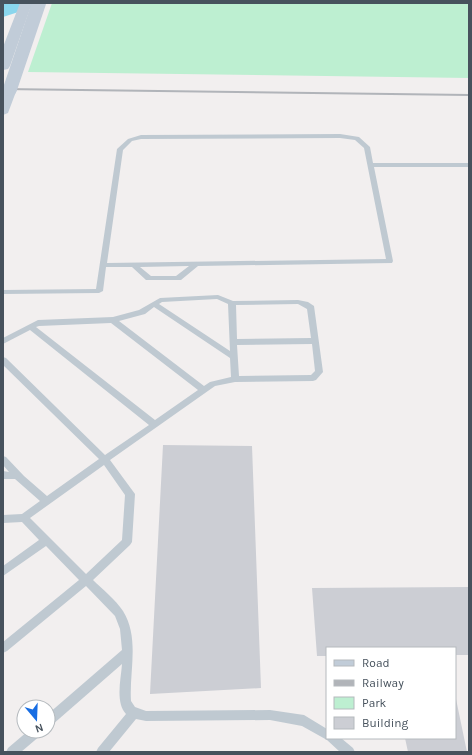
<svg xmlns="http://www.w3.org/2000/svg" width="472" height="755" font-family="Karla,sans-serif">
	<style>
		.green { fill: #bdefd1 }
		.water { fill: #8ad6ed }
		.building { fill: #ccced4 }
		.lines { fill: none; stroke-linecap: round; stroke-linejoin: round }
		.lane { fill: #bfc9d1; fill-rule: evenodd }
		.secondary { fill: #c1ccd8; fill-rule: evenodd }
		.rail { stroke: #b1b4b9; stroke-width: 2 }
		.secondary-bridge { stroke: #c1ccd8; stroke-width: 14 }
	</style>
	<rect width="100%" height="100%" fill="#f2efef"/>
	<path class="green" d="M 52,3 L 469,3 L 469,78 L 28,72 Z"/>
	<path class="water" d="M 3,3 L 46,3 L 3,17 Z"/>
	<path class="building" d="M 163,445 L 252,446 L 261,688 L 150,694 Z
		M 469,587 L 469,655 L 455,655 L 455,648 L 327,648 L 327,656 L 317,656 L 312,588 Z
		M 455,699 L 456,699 L 467,752 L 408,752 L 405,738 L 455,738 Z"/>
	<g class="lines">
		<path class="lane" d="M 340,134 L 359,137 L 370,147 L 373,163 L 469,163 L 469,167 L 374,167 L 393,261 L 392,263 L 198,266 L 181,280 L 146,280 L 132,267 L 106,267 L 103,291 L 99,293 L 3,294 L 3,290 L 96,289 L 117,149 L 128,139 L 141,135 ZM 340,138 L 355,140 L 364,148 L 386,259 L 107,263 L 123,150 L 132,141 L 141,139 ZM 189,266 L 176,276 L 151,276 L 140,267 Z
			M 218,295 L 233,301 L 298,300 L 308,302 L 314,306 L 323,372 L 316,380 L 313,381 L 235,382 L 215,386 L 110,460 L 135,494 L 132,542 L 130,545 L 93,580 C 102,589 116,600 123,611 C 140,638 129,672 131,701 L 135,707 L 146,711 L 270,710 L 304,715 L 327,729 L 327,738 L 341,738 L 353,748 L 355,752 L 340,752 L 327,740 L 302,726 L 270,720 L 146,721 L 136,719 L 109,752 L 96,752 L 98,748 L 126,714 C 115,702 121,679 122,664 L 52,725 L 48,727 L 48,714 L 122,650 L 120,629 L 115,616 L 86,586 L 7,651 L 3,653 L 3,642 L 79,580 L 46,546 L 3,576 L 3,566 L 39,540 L 22,522 L 3,523 L 3,515 L 22,514 L 40,501 L 15,479 L 3,479 L 3,471 L 9,472 L 3,465 L 3,456 L 6,457 L 24,476 L 47,496 L 99,459 L 3,365 L 3,357 L 6,358 L 105,455 L 149,425 L 30,330 L 3,344 L 3,338 L 38,320 L 113,317 L 139,310 L 160,298 ZM 217,299 L 228,304 L 230,351 L 159,304 L 162,302 ZM 298,304 L 307,309 L 311,338 L 237,339 L 236,305 ZM 154,307 L 230,358 L 231,377 L 210,382 L 204,386 L 119,321 L 145,314 ZM 111,323 L 198,390 L 155,420 L 36,327 L 39,326 ZM 312,344 L 315,371 L 311,375 L 239,376 L 237,345 ZM 104,465 L 125,495 L 122,540 L 86,574 L 30,518 Z
			M 28,731 L 43,731 L 41,735 L 21,752 L 6,752 L 8,748 Z"/>
		<path class="secondary" d="M 20,3 L 32,3 L 10,66 L 8,69 L 3,70 L 3,47 Z
			M 10,85 L 15,86 L 17,89 L 8,113 L 3,115 L 3,88 L 5,86 Z"/>
		<path class="rail" d="M 3,89 L 469,95"/>
		<path class="secondary-bridge" d="M 10,89 L 39,3"/>
	</g>
	<rect width="472" height="755" fill="none" stroke="#47525d" stroke-width="8"/>
	<rect x="326" y="647" width="130" height="92" fill="#ffffff" stroke="#b5babe"/>
	<rect x="334" y="660" width="20" height="6" fill="#c1ccd8" stroke="#b5babe"/>
	<text x="362" y="667" font-size="12" fill="#47525d">Road</text>
	<rect x="334" y="680" width="20" height="6" fill="#b1b4b9" stroke="#b5babe"/>
	<text x="362" y="687" font-size="12" fill="#47525d">Railway</text>
	<rect x="334" y="697" width="20" height="12" fill="#bdefd1" stroke="#b5babe"/>
	<text x="362" y="707" font-size="12" fill="#47525d">Park</text>
	<rect x="334" y="717" width="20" height="12" fill="#ccced4" stroke="#b5babe"/>
	<text x="362" y="727" font-size="12" fill="#47525d">Building</text>
	<g transform="translate(36 719) rotate(161)"><circle r="19" fill="#ffffff" stroke="#b5babe"/>
	<path d="M0-3L7 15L0 10L-7 15Z" fill="#176de3"/>
	<text y="-6" font-size="11" font-weight="bold" text-anchor="middle" fill="#47525d">N</text>
	</g>
</svg>
